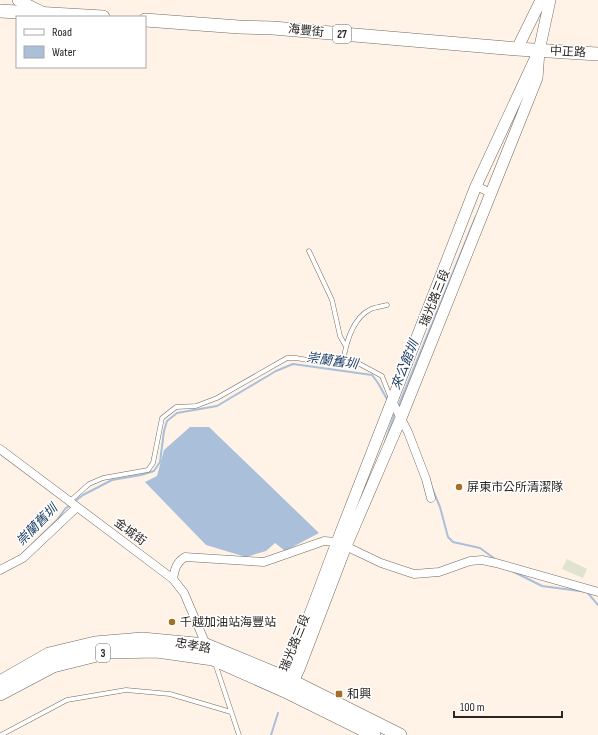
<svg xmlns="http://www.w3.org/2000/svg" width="598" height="735" font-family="'Sofia Sans Condensed','Noto Sans TC',sans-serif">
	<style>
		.green { fill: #dfe3cf }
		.water { fill: #a9bfda }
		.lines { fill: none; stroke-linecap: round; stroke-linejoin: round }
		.stream { stroke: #a9bfda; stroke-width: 2 }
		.lane-casing { stroke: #73695e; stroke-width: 5 }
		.street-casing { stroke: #73695e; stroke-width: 9 }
		.secondary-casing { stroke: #73695e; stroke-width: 12 }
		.primary-casing { stroke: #73695e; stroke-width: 14 }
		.lane { stroke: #fff; stroke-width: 4 }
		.street { stroke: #fff; stroke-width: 8 }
		.secondary { stroke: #fff; stroke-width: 11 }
		.primary { stroke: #fff; stroke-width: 13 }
		.poi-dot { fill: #a26f26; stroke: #fff; stroke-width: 1.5 }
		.labels { text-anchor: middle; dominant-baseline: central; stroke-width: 3; stroke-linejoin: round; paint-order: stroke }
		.shield { fill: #fff; stroke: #6b6764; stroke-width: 1 }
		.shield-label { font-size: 11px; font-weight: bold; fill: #2b2622 }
		.street-label { font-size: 12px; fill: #2b2622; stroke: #fff }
		.poi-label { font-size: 12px; fill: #2b2622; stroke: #fff; text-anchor: start }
		.water-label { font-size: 13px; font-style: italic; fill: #1e3f64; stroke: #fff }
	</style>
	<rect width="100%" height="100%" fill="#fff3e7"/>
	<path class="green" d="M 567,559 L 587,569 L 583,578 L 562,569 Z"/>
	<path class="water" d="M 190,427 L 209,427 L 319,533 L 285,551 L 275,543 L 266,551 L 246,557 L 206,545 L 145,482 L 157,476 L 164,450 Z"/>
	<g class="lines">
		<path class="stream" d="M 398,407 L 476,216
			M 385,442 L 395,413
			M 432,488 L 440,507 L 448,537 L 453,542 L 480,548 L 495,559
			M 74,502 L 83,495 L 112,480 L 141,475 L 154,471 L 160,462 L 164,431 L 167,421 L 177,413 L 217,406 L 276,371 L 293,364 L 372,375 L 378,383 L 388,401
			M 22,554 L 57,520 L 65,509 L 71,504
			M 512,571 L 542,586 L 587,592 L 598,605
			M 271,735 L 278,713"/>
		<g class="lane-casing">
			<path id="lane" d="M 309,251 L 332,300 L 340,336 L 345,345
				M 343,362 C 346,343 352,318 371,309 C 376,307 382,306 387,305
				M 70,501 L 89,484 L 103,478 L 148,470 L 153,463 L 162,418 L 176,407 L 196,406 L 217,398 L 287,358 L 296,358 L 325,363 L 356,362 L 382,376 L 391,399
				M 215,663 L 239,735
				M 1,735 L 67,700 L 126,690 L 170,694 L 231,712"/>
		</g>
		<g class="street-casing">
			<path id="street" d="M 476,186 L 491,193
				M 393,403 L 408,432 L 426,479 L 431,498
				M 0,449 L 173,579 L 184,593 L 207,647
				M 0,570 L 23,558 L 77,507
				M 173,579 C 175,568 176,563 185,557 L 264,562 L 324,541 L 337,542 L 381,563 L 414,574 L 439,572 L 470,561 L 482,560 L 496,563 L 598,592"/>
		</g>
		<g class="secondary-casing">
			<path id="secondary" d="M 18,0 L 44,13
				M 517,49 L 541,0
				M 286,687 L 286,678 L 337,542 L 476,186 L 536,57
				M 288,687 L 293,682 L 299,669 L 346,546 L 401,418 L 537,78 L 539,51 L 550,0"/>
		</g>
		<g class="primary-casing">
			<path id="primary" d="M 0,11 L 103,17
				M 145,20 L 239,27 L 273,28 L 517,49 L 598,54
				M 0,682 L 49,654 L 95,643 L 142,639 L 206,645 L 286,678 L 400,735
				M 0,694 L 53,666 L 109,652 L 157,651 L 213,659 L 285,691 L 374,735"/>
		</g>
		<use href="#lane" class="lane"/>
		<use href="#street" class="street"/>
		<use href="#secondary" class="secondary"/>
		<use href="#primary" class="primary"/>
	</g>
	<g class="poi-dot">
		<circle cx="459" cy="487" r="4"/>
		<circle cx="172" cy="622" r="4"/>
		<rect x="335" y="690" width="8" height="8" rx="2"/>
	</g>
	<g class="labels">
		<g class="shield">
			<rect x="333" y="25" width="18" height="18" rx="3"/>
			<rect x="96" y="644" width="14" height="18" rx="3"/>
		</g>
		<g class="shield-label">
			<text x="342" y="34">27</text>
			<text x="103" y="653">3</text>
		</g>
		<g class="street-label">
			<text transform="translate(306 31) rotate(6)">海豐街</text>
			<text transform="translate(568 52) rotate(3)">中正路</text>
			<text transform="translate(435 298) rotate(-68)">瑞光路三段</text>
			<text transform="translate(130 532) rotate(37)">金城街</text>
			<text transform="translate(295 643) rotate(-68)">瑞光路三段</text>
			<text transform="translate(193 646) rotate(10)">忠孝路</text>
		</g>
		<g class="poi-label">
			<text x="467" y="487">屏東市公所清潔隊</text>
			<text x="180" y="622">千越加油站海豐站</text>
			<text x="347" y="694">和興</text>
		</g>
		<g class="water-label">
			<text transform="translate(332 361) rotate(8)">崇蘭舊圳</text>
			<text transform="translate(405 365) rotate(-68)">來公館圳</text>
			<text transform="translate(37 525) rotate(-46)">崇蘭舊圳</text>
		</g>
	</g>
	<rect x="16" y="16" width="130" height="52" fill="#ffffff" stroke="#aaa8a7"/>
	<rect x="24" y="29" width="20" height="6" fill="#ffffff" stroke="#aaa8a7"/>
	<text x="52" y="36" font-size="12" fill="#2b2622">Road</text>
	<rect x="24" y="46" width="20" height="12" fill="#a9bfda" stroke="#aaa8a7"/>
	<text x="52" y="56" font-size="12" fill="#2b2622">Water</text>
	<path d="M454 711v6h108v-6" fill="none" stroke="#2b2622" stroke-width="2"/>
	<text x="460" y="711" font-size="12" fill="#2b2622" stroke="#ffffff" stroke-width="3" paint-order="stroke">100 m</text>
</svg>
